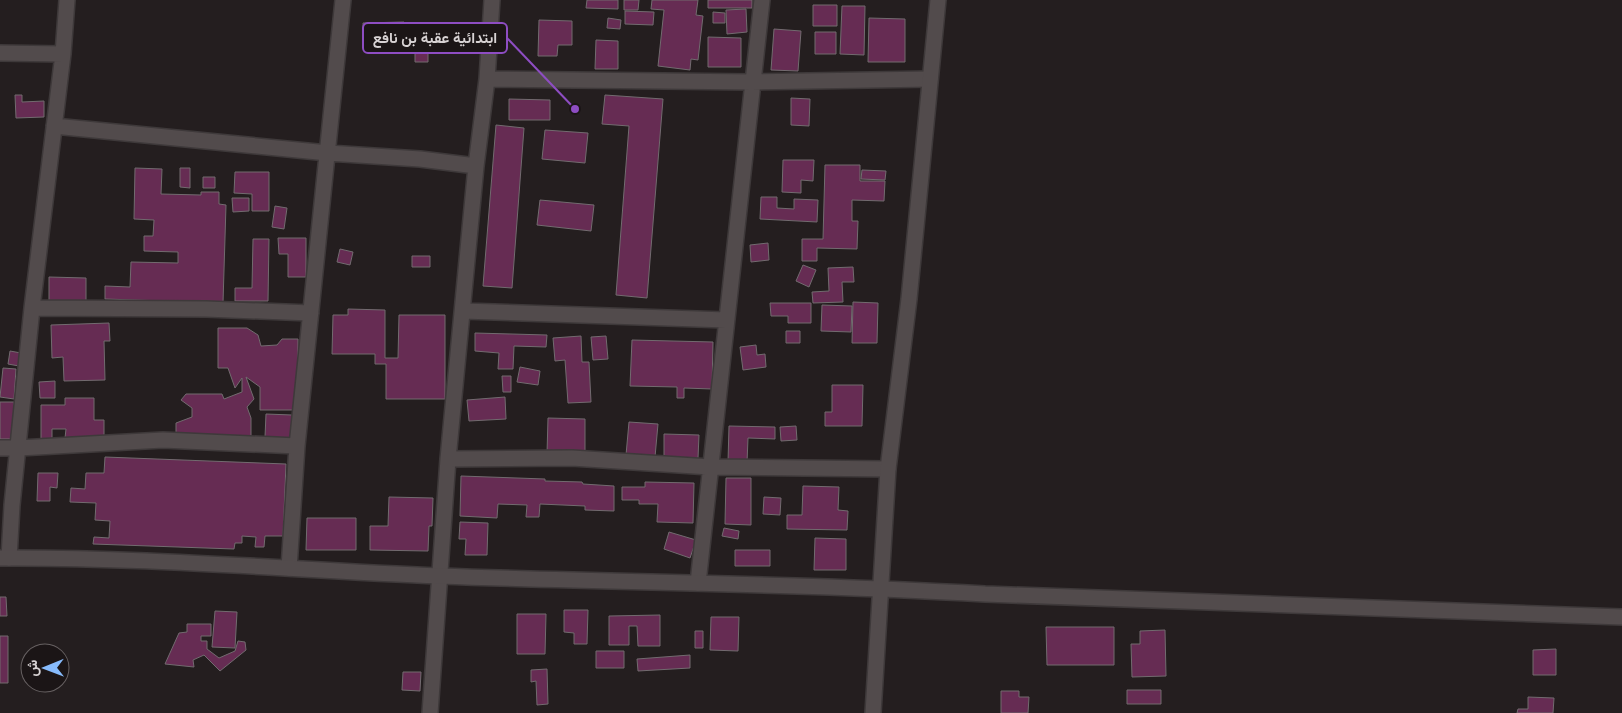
<svg xmlns="http://www.w3.org/2000/svg" width="1622" height="713" font-family="Karla,Vazirmatn,sans-serif">
	<style>
		.building { fill: #662c53; stroke: #726b6f }
		.lines { fill: none; stroke-linecap: round; stroke-linejoin: round }
		.minor-casing { stroke: #3e393a; stroke-width: 18 }
		.tertiary-casing { stroke: #3e393a; stroke-width: 18 }
		.minor { stroke: #524b4c; stroke-width: 15 }
		.tertiary { stroke: #524b4c; stroke-width: 15 }
		.leader { fill: none; stroke: #8e4dc3; stroke-width: 2 }
		.callout-dot { fill: #8e4dc3; stroke: #1b1516; stroke-width: 2 }
		.callout { fill: #1b1516; stroke: #8e4dc3; stroke-width: 2 }
		.callout-label { font-size: 15px; text-anchor: middle; font-weight: bold; fill: #d8d3d4 }
	</style>
	<rect width="100%" height="100%" fill="#241e1f"/>
	<path class="building" d="M 587,0 L 618,0 L 618,9 L 586,8 Z
		M 624,0 L 639,0 L 638,10 L 624,10 Z
		M 652,0 L 698,0 L 696,15 L 703,16 L 698,60 L 691,59 L 690,70 L 658,66 L 664,10 L 651,9 Z
		M 708,0 L 752,0 L 752,8 L 708,8 Z
		M 813,5 L 837,5 L 837,26 L 813,26 Z
		M 842,6 L 865,6 L 864,55 L 840,54 Z
		M 746,9 L 747,32 L 727,34 L 726,10 Z
		M 625,11 L 654,12 L 653,25 L 625,24 Z
		M 713,12 L 725,13 L 725,23 L 713,23 Z
		M 608,18 L 621,20 L 620,29 L 607,28 Z
		M 869,18 L 905,19 L 905,62 L 868,62 Z
		M 539,20 L 572,21 L 572,45 L 558,45 L 557,56 L 538,56 Z
		M 404,22 L 405,36 L 363,38 L 363,23 Z
		M 774,29 L 801,31 L 798,71 L 771,70 Z
		M 815,32 L 836,32 L 836,54 L 815,54 Z
		M 708,37 L 741,38 L 741,67 L 708,67 Z
		M 596,40 L 618,41 L 618,69 L 595,69 Z
		M 415,43 L 428,43 L 428,62 L 415,62 Z
		M 15,95 L 22,95 L 22,102 L 44,101 L 44,117 L 16,118 Z
		M 605,95 L 663,99 L 647,298 L 616,295 L 629,126 L 602,124 Z
		M 791,98 L 810,99 L 809,126 L 791,125 Z
		M 509,99 L 550,100 L 550,120 L 509,120 Z
		M 496,125 L 524,128 L 512,288 L 483,286 Z
		M 545,130 L 588,133 L 585,163 L 542,159 Z
		M 783,160 L 814,160 L 813,181 L 801,180 L 801,193 L 782,192 Z
		M 825,165 L 860,165 L 860,181 L 885,181 L 884,201 L 852,200 L 852,221 L 858,221 L 857,249 L 817,248 L 817,261 L 802,261 L 802,239 L 823,239 Z
		M 135,168 L 162,169 L 161,194 L 201,195 L 201,192 L 219,192 L 219,204 L 226,205 L 223,303 L 105,299 L 105,286 L 130,287 L 131,262 L 178,263 L 178,252 L 144,251 L 144,236 L 153,236 L 154,220 L 134,219 Z
		M 180,168 L 190,168 L 190,188 L 180,187 Z
		M 862,170 L 886,171 L 885,180 L 861,179 Z
		M 235,172 L 269,172 L 269,211 L 252,211 L 252,194 L 234,193 Z
		M 203,177 L 215,177 L 215,188 L 203,188 Z
		M 761,197 L 777,197 L 777,208 L 794,209 L 794,199 L 818,200 L 817,222 L 760,219 Z
		M 232,198 L 249,198 L 249,211 L 233,212 Z
		M 540,200 L 594,205 L 591,231 L 537,225 Z
		M 275,206 L 287,208 L 284,229 L 272,227 Z
		M 278,238 L 306,238 L 306,277 L 288,277 L 288,254 L 279,254 Z
		M 253,239 L 269,239 L 268,301 L 235,301 L 235,288 L 252,288 Z
		M 768,243 L 769,260 L 751,262 L 750,245 Z
		M 340,249 L 353,252 L 350,265 L 337,262 Z
		M 412,256 L 430,256 L 430,267 L 412,267 Z
		M 803,265 L 816,270 L 809,287 L 796,281 Z
		M 853,267 L 854,282 L 842,282 L 843,302 L 813,303 L 812,292 L 829,291 L 828,268 Z
		M 49,277 L 86,278 L 86,303 L 49,303 Z
		M 853,302 L 878,303 L 877,343 L 852,343 Z
		M 770,303 L 811,303 L 811,323 L 788,323 L 788,316 L 771,316 Z
		M 822,305 L 852,306 L 851,332 L 821,331 Z
		M 348,309 L 385,310 L 385,358 L 398,358 L 399,315 L 445,315 L 445,399 L 386,399 L 386,364 L 375,364 L 375,354 L 332,354 L 333,315 L 348,315 Z
		M 109,323 L 110,341 L 104,341 L 105,380 L 64,381 L 63,357 L 52,358 L 51,325 Z
		M 218,328 L 247,328 L 258,335 L 261,346 L 277,345 L 282,339 L 298,339 L 298,410 L 260,410 L 260,387 L 246,377 L 254,399 L 247,407 L 251,418 L 251,437 L 176,437 L 176,423 L 192,417 L 192,408 L 181,400 L 186,394 L 222,394 L 224,399 L 242,392 L 242,378 L 235,388 L 228,368 L 218,368 Z
		M 786,331 L 800,331 L 800,343 L 786,343 Z
		M 475,333 L 547,335 L 546,347 L 514,346 L 513,369 L 498,369 L 499,353 L 475,351 Z
		M 581,336 L 582,362 L 589,362 L 591,402 L 568,403 L 565,360 L 555,361 L 553,338 Z
		M 606,336 L 608,359 L 593,360 L 591,337 Z
		M 632,340 L 713,342 L 712,389 L 684,388 L 684,398 L 677,398 L 677,387 L 630,386 Z
		M 756,345 L 757,355 L 765,354 L 766,367 L 743,370 L 740,347 Z
		M 10,351 L 21,353 L 19,366 L 8,364 Z
		M 520,367 L 540,371 L 538,385 L 517,382 Z
		M 3,368 L 16,369 L 14,399 L 0,397 Z
		M 502,376 L 511,376 L 511,392 L 503,392 Z
		M 55,381 L 55,398 L 40,398 L 39,382 Z
		M 832,385 L 863,385 L 862,426 L 825,426 L 825,412 L 832,412 Z
		M 505,397 L 506,419 L 469,421 L 467,400 Z
		M 65,398 L 94,398 L 94,420 L 104,420 L 104,438 L 65,438 L 66,429 L 52,429 L 52,439 L 41,439 L 41,405 L 65,405 Z
		M 0,402 L 14,402 L 13,439 L 0,439 Z
		M 266,414 L 292,415 L 291,438 L 265,437 Z
		M 548,418 L 585,419 L 585,454 L 547,454 Z
		M 629,422 L 658,424 L 655,457 L 626,455 Z
		M 729,426 L 775,427 L 775,439 L 748,438 L 747,463 L 728,462 Z
		M 796,426 L 797,440 L 781,441 L 780,427 Z
		M 664,434 L 699,435 L 698,458 L 664,458 Z
		M 105,457 L 286,464 L 283,536 L 265,536 L 264,547 L 255,547 L 256,537 L 242,536 L 242,543 L 235,543 L 234,549 L 93,544 L 94,537 L 109,538 L 110,521 L 95,520 L 96,503 L 70,502 L 71,488 L 85,489 L 86,473 L 104,473 Z
		M 38,473 L 58,473 L 57,488 L 50,487 L 50,501 L 37,501 Z
		M 461,476 L 545,479 L 545,481 L 582,482 L 583,484 L 614,486 L 614,511 L 585,510 L 585,506 L 540,504 L 539,517 L 526,517 L 527,505 L 498,504 L 497,518 L 460,516 Z
		M 726,478 L 751,478 L 751,525 L 725,524 Z
		M 645,482 L 694,483 L 693,523 L 657,522 L 658,504 L 639,504 L 639,500 L 622,500 L 622,487 L 645,487 Z
		M 803,486 L 839,487 L 838,510 L 848,511 L 847,530 L 787,529 L 787,515 L 802,515 Z
		M 389,497 L 433,498 L 432,526 L 429,526 L 428,551 L 370,550 L 370,526 L 388,526 Z
		M 764,497 L 781,498 L 780,515 L 763,514 Z
		M 307,518 L 356,518 L 356,550 L 306,550 Z
		M 460,522 L 488,523 L 487,555 L 465,555 L 466,539 L 459,539 Z
		M 724,528 L 739,531 L 738,539 L 722,536 Z
		M 669,532 L 696,540 L 690,558 L 664,549 Z
		M 815,538 L 846,539 L 846,570 L 814,570 Z
		M 735,550 L 770,550 L 770,566 L 735,566 Z
		M 0,597 L 6,597 L 7,616 L 0,616 Z
		M 564,610 L 588,610 L 587,644 L 574,644 L 574,633 L 564,632 Z
		M 215,611 L 237,612 L 235,648 L 212,647 Z
		M 517,614 L 546,614 L 545,654 L 517,654 Z
		M 660,615 L 660,646 L 638,646 L 637,626 L 629,626 L 629,645 L 609,645 L 609,616 Z
		M 711,617 L 739,617 L 738,651 L 710,650 Z
		M 187,624 L 211,624 L 211,636 L 201,636 L 201,641 L 207,641 L 207,649 L 219,658 L 235,651 L 238,641 L 245,642 L 246,650 L 220,671 L 204,655 L 193,660 L 194,667 L 165,664 L 179,633 L 187,632 Z
		M 1046,627 L 1114,627 L 1114,665 L 1047,665 Z
		M 1165,630 L 1166,676 L 1132,677 L 1131,644 L 1140,644 L 1140,631 Z
		M 695,631 L 703,631 L 703,648 L 695,648 Z
		M 0,636 L 8,636 L 8,683 L 0,683 Z
		M 1556,649 L 1556,675 L 1533,675 L 1533,650 Z
		M 596,651 L 624,651 L 624,668 L 596,668 Z
		M 690,655 L 690,668 L 638,671 L 637,659 Z
		M 547,669 L 548,704 L 537,705 L 536,681 L 531,682 L 531,670 Z
		M 403,672 L 421,672 L 420,691 L 402,690 Z
		M 1127,690 L 1161,690 L 1161,704 L 1127,704 Z
		M 1001,691 L 1019,691 L 1019,697 L 1029,697 L 1028,713 L 1001,713 Z
		M 1528,697 L 1554,698 L 1553,713 L 1517,713 L 1518,709 L 1528,709 Z"/>
	<g class="lines">
		<g class="minor-casing">
			<path id="minor" d="M 0,53 L 63,54
				M 487,79 L 752,82 L 930,79
				M 54,126 L 328,153 L 420,159 L 476,166
				M 32,308 L 206,309 L 311,313
				M 463,311 L 726,320
				M 0,448 L 19,448 L 163,440 L 297,446
				M 448,459 L 572,458 L 710,467 L 888,469
				M 9,558 L 12,505 L 32,308 L 63,54 L 67,0
				M 289,568 L 297,446 L 343,0
				M 698,583 L 762,0
				M 430,713 L 448,459 L 476,166 L 487,79 L 492,0"/>
		</g>
		<g class="tertiary-casing">
			<path id="tertiary" d="M 0,558 C 147,557 293,570 440,576 C 622,583 803,583 985,594 L 1622,617
				M 873,713 L 888,469 L 909,299 L 938,0"/>
		</g>
		<use href="#minor" class="minor"/>
		<use href="#tertiary" class="tertiary"/>
	</g>
	<path class="leader" d="M575 109L507 38"/>
	<circle class="callout-dot" cx="575" cy="109" r="5"/>
	<rect class="callout" x="363" y="23" width="144" height="30" rx="5"/>
	<g class="callout-label">
		<text x="435" y="43">ابتدائية عقبة بن نافع</text>
	</g>
	<g transform="translate(45 668) rotate(269)"><circle r="24" fill="#1b1516" stroke="#676162"/>
	<path d="M0-4L9 19L0 12L-9 19Z" fill="#87bbfc"/>
	<text y="-8" font-size="14" font-weight="bold" text-anchor="middle" fill="#d8d3d4">ش</text>
	</g>
</svg>
